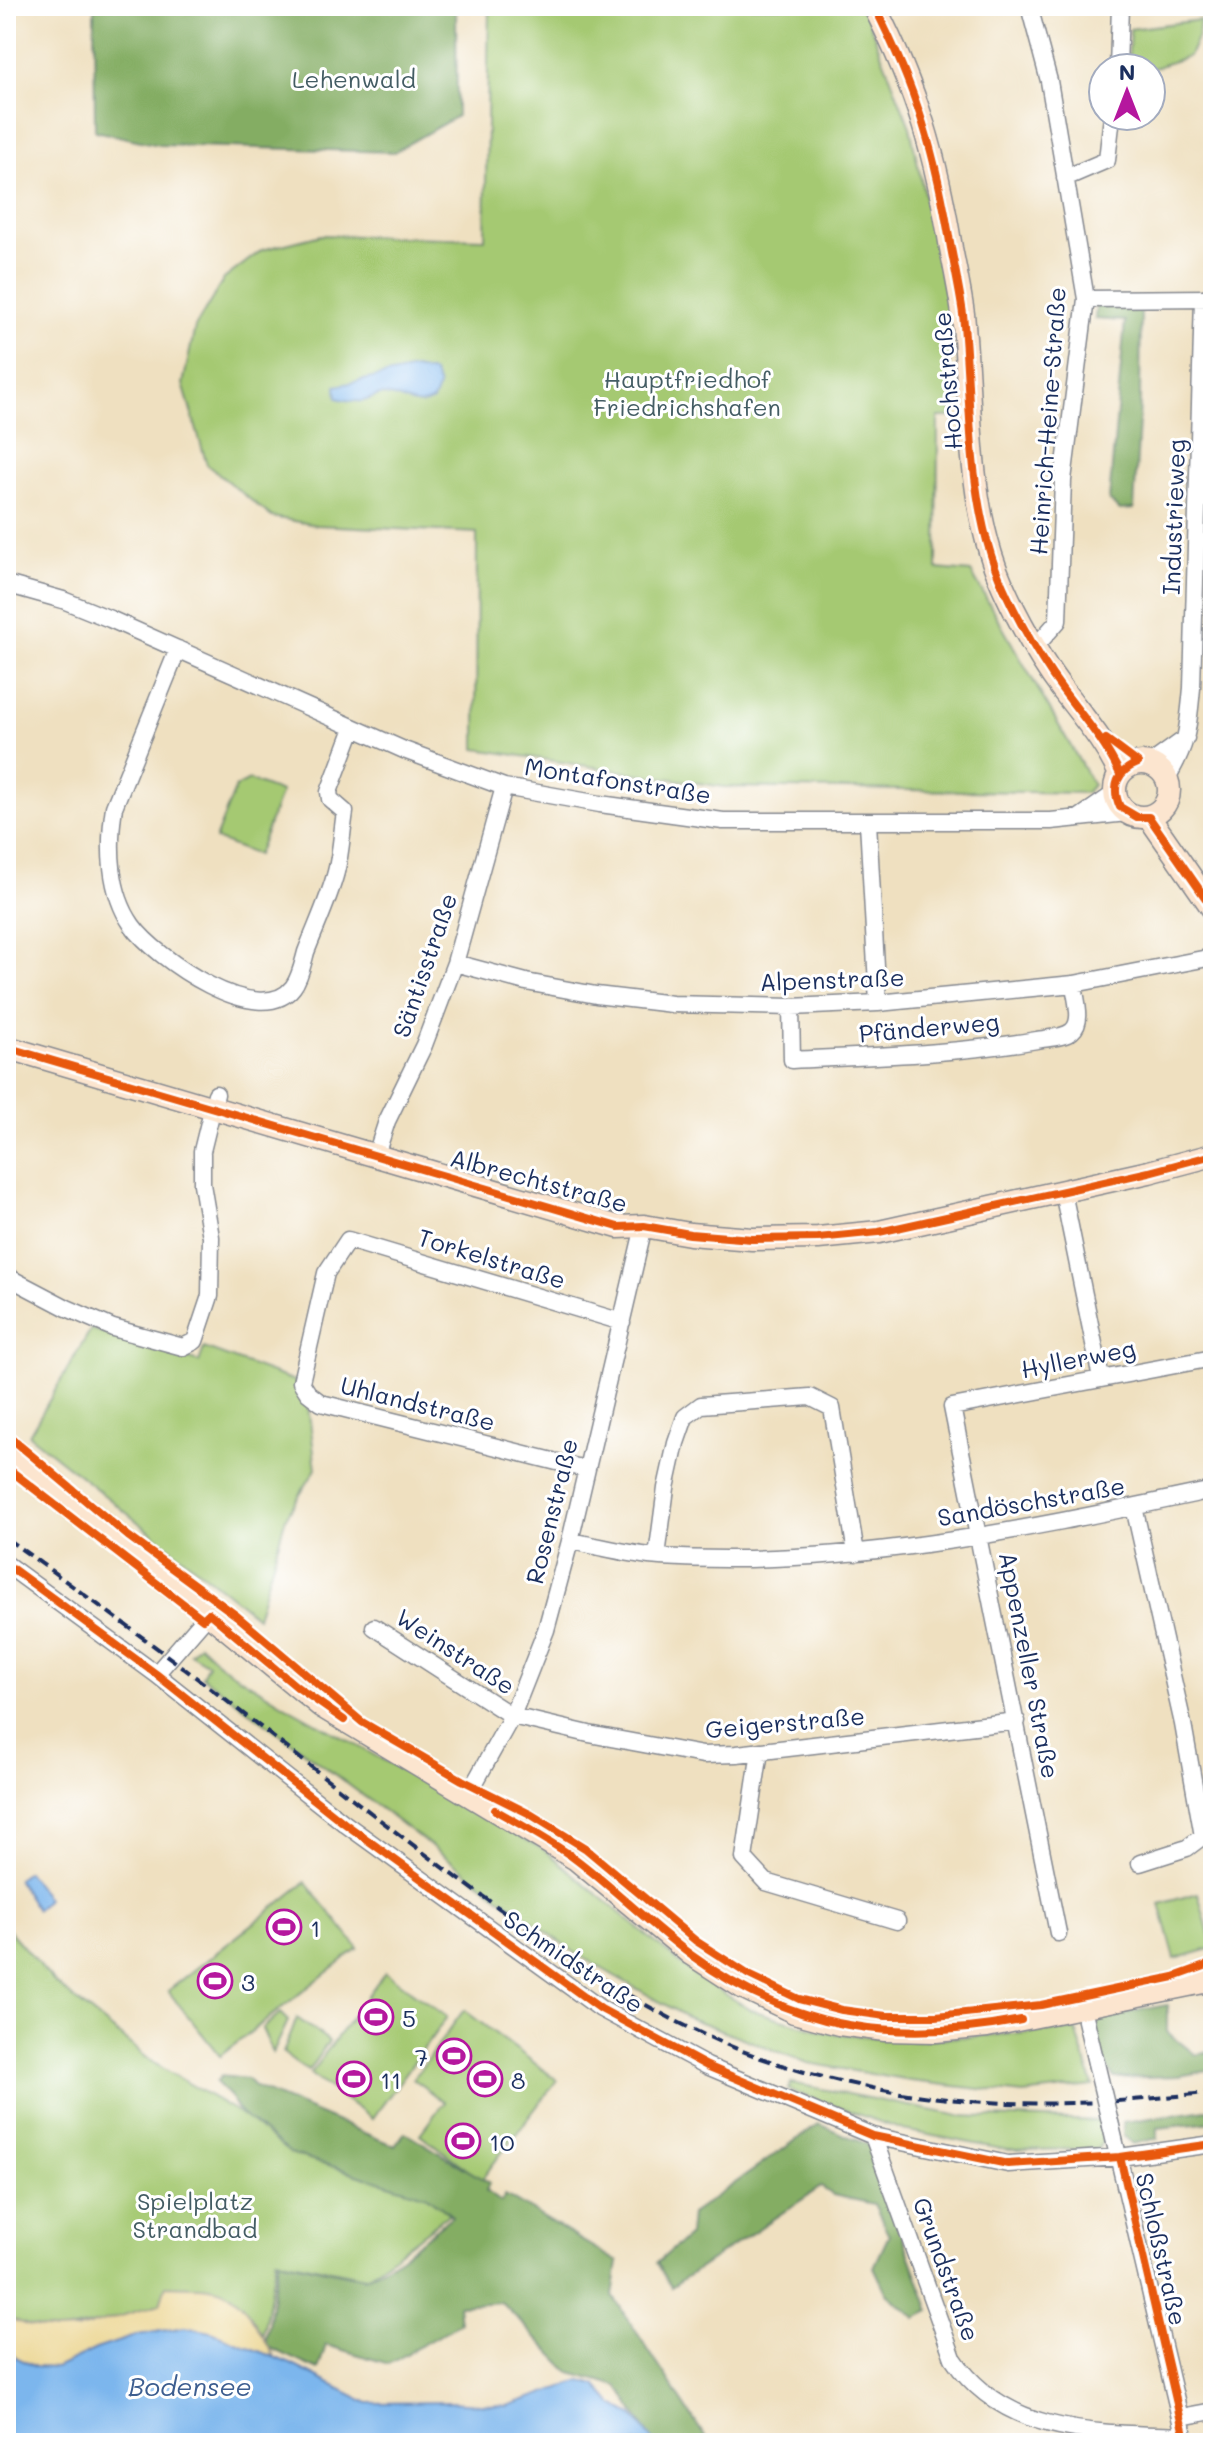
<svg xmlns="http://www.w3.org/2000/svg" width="1219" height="2449" font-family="Mali,sans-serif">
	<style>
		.green { fill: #a5c972; stroke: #607c68; stroke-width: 2 }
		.forest { fill: #84ad64; stroke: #506e61; stroke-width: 2 }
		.sand { fill: #eeda9e; stroke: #84847e; stroke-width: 2 }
		.water { fill: #7cb6ed; stroke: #4c72a6; stroke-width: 2 }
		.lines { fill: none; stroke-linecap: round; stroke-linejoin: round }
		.minor-casing { stroke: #85888f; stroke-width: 19 }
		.secondary-casing { stroke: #85888f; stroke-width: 25 }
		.minor { stroke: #fff; stroke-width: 16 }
		.secondary { stroke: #fce5cf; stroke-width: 22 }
		.rail { stroke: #1b2f5e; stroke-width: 4; stroke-dasharray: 12 6; stroke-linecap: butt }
		.minor-bridge-casing { stroke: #85888f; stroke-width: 19; stroke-linecap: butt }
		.minor-bridge { stroke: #fff; stroke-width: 16 }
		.cycleway-casing { stroke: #fff; stroke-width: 13 }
		.cycleway { stroke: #e8590c; stroke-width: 8 }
		.labels { text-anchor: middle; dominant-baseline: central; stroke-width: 6; stroke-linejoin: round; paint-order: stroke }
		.park-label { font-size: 24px; fill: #445d64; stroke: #fff }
		.street-label { font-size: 24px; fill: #1b2f5e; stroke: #fff }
		.poi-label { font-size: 24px; fill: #1b2f5e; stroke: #fff; text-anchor: start }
		.water-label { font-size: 26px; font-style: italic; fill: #3d5e90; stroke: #fff }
	</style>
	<rect width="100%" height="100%" fill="#fff"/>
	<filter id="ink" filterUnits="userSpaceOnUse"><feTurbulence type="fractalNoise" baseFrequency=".0125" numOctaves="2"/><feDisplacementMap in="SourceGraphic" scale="16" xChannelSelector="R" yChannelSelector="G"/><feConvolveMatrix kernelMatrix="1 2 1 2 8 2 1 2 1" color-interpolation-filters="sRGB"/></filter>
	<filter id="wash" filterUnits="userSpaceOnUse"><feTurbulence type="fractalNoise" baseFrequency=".006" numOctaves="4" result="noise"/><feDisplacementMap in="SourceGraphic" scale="32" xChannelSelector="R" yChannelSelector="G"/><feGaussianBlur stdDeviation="1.8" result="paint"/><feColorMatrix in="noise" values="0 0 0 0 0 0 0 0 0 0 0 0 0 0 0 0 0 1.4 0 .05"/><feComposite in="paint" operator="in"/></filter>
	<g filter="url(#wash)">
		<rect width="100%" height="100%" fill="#efe0c0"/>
		<path class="green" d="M 489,6 L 863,7 L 910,127 L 948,308 L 952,417 L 938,417 L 937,569 L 971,572 L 1093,785 L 1086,793 L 724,787 L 476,749 L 477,533 L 316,525 L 272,517 L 207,465 L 183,384 L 195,327 L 224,279 L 262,250 L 321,235 L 485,239 Z
			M 1200,20 L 1198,36 L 1189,56 L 1151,69 L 1128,68 L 1130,29 Z
			M 249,780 L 281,792 L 257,855 L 215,839 L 236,787 Z
			M 91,1329 L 199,1362 L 204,1348 L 297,1382 L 299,1391 L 308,1405 L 316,1469 L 286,1517 L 257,1617 L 29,1435 Z
			M 199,1644 L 223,1667 L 288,1707 L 546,1851 L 693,1974 L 751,2010 L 829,2033 L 913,2040 L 1076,2030 L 1093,2086 L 1023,2094 L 910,2081 L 808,2063 L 687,2017 L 578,1955 L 202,1676 L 208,1664 L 190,1653 Z
			M 306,1882 L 358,1948 L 220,2056 L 168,1991 Z
			M 1198,1893 L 1213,1948 L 1175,1959 L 1160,1904 Z
			M 6,1927 L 55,1983 L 152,2062 L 289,2142 L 420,2191 L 450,2213 L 366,2277 L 276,2259 L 261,2346 L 153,2311 L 51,2334 L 6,2317 Z
			M 385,1972 L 447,2017 L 372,2119 L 310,2074 Z
			M 464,2010 L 557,2080 L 481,2180 L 420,2134 L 444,2102 L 413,2079 Z
			M 280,2013 L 288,2021 L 273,2053 L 262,2029 Z
			M 297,2018 L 329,2041 L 308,2071 L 283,2053 Z
			M 791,2083 L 960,2116 L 1099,2121 L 1103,2140 L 1098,2149 L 1007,2150 L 903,2130 L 788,2090 Z"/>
		<path class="forest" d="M 94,6 L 456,6 L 457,116 L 394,152 L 159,145 L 95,131 Z
			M 1096,306 L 1141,307 L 1140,402 L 1134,509 L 1119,510 L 1109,500 L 1125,321 L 1095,319 Z
			M 1167,2005 L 1167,2032 L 1196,2055 L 1213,2051 L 1213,2070 L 1179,2076 L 1114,2078 C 1101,2057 1092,2043 1098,2018 Z
			M 221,2076 L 247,2079 L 255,2087 L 395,2146 L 405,2132 L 489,2183 L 486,2191 L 501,2202 L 505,2195 L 618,2262 L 613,2296 L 709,2443 L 654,2443 L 618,2386 L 571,2373 L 501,2302 L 458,2305 L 460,2323 L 389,2364 L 326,2345 L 318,2370 L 265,2346 L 278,2260 L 365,2278 L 398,2259 L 452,2216 L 427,2196 L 290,2153 L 241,2114 L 231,2098 L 216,2082 Z
			M 1213,2109 L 1213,2122 L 1158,2128 L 1158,2138 L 1133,2144 L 1123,2136 L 1123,2122 Z
			M 819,2124 L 869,2145 L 930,2311 L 916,2318 L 887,2294 L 874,2267 L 889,2235 L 874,2204 L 833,2195 L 821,2187 L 671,2287 L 657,2263 L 689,2235 L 691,2214 Z"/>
		<path class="sand" d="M 166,2285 C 183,2286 208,2284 224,2291 C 245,2299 264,2339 275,2358 L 211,2332 L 185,2327 L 138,2335 L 96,2349 L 56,2368 L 35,2367 L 6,2352 L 6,2317 L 27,2325 L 55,2331 L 76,2330 L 160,2304 Z"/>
		<path class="water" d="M 414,369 L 433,373 L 439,386 L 433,401 C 414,411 403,396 383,395 C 375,395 370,400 363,401 C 355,402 345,400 337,398 L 336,386 Z
			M 27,1872 L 47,1899 L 37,1910 L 17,1879 Z
			M 185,2327 L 211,2332 L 291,2364 L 368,2403 L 451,2402 L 507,2406 L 581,2381 L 596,2385 L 615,2406 L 633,2415 L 655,2443 L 6,2443 L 6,2352 L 35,2367 L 56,2368 L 96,2349 L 138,2335 Z"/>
	</g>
	<g filter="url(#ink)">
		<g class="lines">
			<g class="minor-casing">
				<path id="minor" d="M 1029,6 L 1049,81 L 1086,299 L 1063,480 L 1058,621 L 1036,646
					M 1118,68 L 1120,6
					M 1065,178 L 1107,160 L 1112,116
					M 1086,299 L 1212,298
					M 6,584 L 63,600 L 110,619 L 404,750 L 504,787 L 600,804 L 723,821 L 1051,821 L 1127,813
					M 178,649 L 114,807 C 108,846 109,892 132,925 C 155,958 260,1031 293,987 C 300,978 303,963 306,952 C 316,926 329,899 336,872 C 341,853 342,831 345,812 L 330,799 L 329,792 L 353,728
					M 1150,764 L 1186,738
					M 1167,778 C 1188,743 1188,728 1192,688 L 1203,298
					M 1079,818 L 1115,793
					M 868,822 L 878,1003
					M 455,963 L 526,982 L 596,995 L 672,1004 L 791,1007 L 878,1003 L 1074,984 L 1213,957
					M 791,1007 L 792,1060 C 873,1056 956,1054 1037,1040 C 1047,1038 1064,1038 1072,1031 C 1084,1021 1075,998 1074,984
					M 376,1155 L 387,1121 L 424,1045 L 455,963 L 504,787
					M 1063,1192 L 1101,1378
					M 6,1276 L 67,1308 L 113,1328 L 183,1347 L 195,1341 L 210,1296 L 211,1237 L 202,1184 L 202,1151 L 216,1094
					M 585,1469 L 321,1403 L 308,1393 L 301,1382 L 326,1273 L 348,1240 L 622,1322
					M 1134,1507 L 1183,1724 L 1203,1836 L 1187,1848 L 1140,1863
					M 570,1541 C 599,1546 630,1555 660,1557 C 846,1569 1032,1528 1213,1490
					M 657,1556 L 666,1488 L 676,1443 L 685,1417 L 701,1405 L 810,1397 L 832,1408 L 856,1553
					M 6,1564 L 156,1674 L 344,1823 L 601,2009 L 707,2066 L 873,2136 L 1008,2164 L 1120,2157 L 1213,2144
					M 374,1627 L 512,1716 L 589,1734 L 703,1755 L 737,1754 L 1017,1721
					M 156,1674 L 209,1613
					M 760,1751 L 744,1858 L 766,1882 L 897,1921
					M 468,1795 L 512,1716 L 546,1630 L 570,1541 L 644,1226
					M 1058,1933 L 952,1407 L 1213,1358
					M 1083,2008 L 1096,2063
					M 1111,2126 L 1186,2443
					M 873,2136 L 953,2358 C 1005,2437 1101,2433 1184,2436
					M 1181,2417 L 1213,2411"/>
			</g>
			<g class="secondary-casing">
				<path id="secondary" d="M 874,6 C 917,90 936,155 951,248 C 955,269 960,292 963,314 C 971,393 967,478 991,555 C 1003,594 1037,656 1062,689 C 1083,717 1105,742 1120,774
					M1115 790a27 27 0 1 1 54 0a27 27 0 1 1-54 0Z
					M 1149,817 L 1213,909
					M 6,1047 L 618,1227 L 644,1226 L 690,1234 L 752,1239 L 818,1238 L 879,1232 L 1149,1172 L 1213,1155
					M 6,1447 L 321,1706 L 576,1859 L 691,1954 L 742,1987 L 794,2012 L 839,2024 L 885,2030 L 936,2031 L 987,2026 L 1213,1980"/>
			</g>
			<use href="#minor" class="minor"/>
			<use href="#secondary" class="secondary"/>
			<path class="rail" d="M 6,1538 C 96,1603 186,1668 273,1737 C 347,1795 422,1853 499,1908 C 598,1979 682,2036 801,2071 C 941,2111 1071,2109 1213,2092"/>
			<g class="minor-bridge-casing">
				<path id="minor-bridge" d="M 1096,2063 L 1111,2126"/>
			</g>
			<use href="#minor-bridge" class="minor-bridge"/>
			<g class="cycleway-casing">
				<path id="cycleway" d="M 874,6 C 917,90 936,155 951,248 C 955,269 960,292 963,314 C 971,393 967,478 991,555 C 1003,594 1037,656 1062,689 C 1083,717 1105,742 1120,774
					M 1106,739 L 1138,763 C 1117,771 1111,787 1120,807 L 1137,817 L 1149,817 L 1213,909
					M 6,1047 L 618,1227 L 644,1226 L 690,1234 L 752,1239 L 818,1238 L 879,1232 L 1149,1172 L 1213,1155
					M 6,1434 L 128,1536 L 237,1616 L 362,1722 L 462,1780 L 530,1814 L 585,1848 L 696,1941 L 749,1975 L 799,1999 L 842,2010 L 886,2016 L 936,2016 L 1041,2005 L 1174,1977 L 1213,1963
					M 6,1467 L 203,1619 L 209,1613 L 297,1687 L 344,1720
					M 6,1564 L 156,1674 L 344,1823 L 601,2009 L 707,2066 L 873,2136 L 1008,2164 L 1120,2157 L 1213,2144
					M 495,1810 C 523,1826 553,1842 578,1861 C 617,1891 652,1926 691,1955 C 795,2031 897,2044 1021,2020
					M 1120,2157 L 1186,2443"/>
			</g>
			<use href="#cycleway" class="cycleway"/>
		</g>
	</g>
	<defs>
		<g id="stadium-ring" transform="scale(1.8)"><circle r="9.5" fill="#fff" stroke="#b5179e" stroke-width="1.5"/><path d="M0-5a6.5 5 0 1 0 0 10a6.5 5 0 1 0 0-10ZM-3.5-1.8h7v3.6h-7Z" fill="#b5179e"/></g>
	</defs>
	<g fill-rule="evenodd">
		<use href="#stadium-ring" x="284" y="1927"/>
		<use href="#stadium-ring" x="215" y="1981"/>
		<use href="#stadium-ring" x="376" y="2017"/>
		<use href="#stadium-ring" x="454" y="2056"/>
		<use href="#stadium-ring" x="354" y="2079"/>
		<use href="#stadium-ring" x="485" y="2079"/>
		<use href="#stadium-ring" x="463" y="2141"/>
	</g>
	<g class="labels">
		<g class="park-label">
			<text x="354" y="78">Lehenwald</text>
			<text x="687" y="378">Hauptfriedhof<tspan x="687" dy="28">Friedrichshafen</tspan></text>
			<text x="195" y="2200">Spielplatz<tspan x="195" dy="28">Strandbad</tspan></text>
		</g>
		<g class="street-label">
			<text transform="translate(947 381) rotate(-95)">Hochstraße</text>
			<text transform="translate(1047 421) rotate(-86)">Heinrich-Heine-Straße</text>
			<text transform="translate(1173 517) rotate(-88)">Industrieweg</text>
			<text transform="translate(618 780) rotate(9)">Montafonstraße</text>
			<text transform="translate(424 965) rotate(-71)">Säntisstraße</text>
			<text transform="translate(832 979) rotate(-2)">Alpenstraße</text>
			<text transform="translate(929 1027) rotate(-5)">Pfänderweg</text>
			<text transform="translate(539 1180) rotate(15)">Albrechtstraße</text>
			<text transform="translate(492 1258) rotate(17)">Torkelstraße</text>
			<text transform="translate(1078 1358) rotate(-11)">Hyllerweg</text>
			<text transform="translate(418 1403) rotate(14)">Uhlandstraße</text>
			<text transform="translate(1031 1501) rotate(-10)">Sandöschstraße</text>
			<text transform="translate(551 1511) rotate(-76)">Rosenstraße</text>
			<text transform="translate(456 1651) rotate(33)">Weinstraße</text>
			<text transform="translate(1030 1665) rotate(79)">Appenzeller Straße</text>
			<text transform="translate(785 1722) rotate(-5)">Geigerstraße</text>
			<text transform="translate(574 1961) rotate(34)">Schmidstraße</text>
			<text transform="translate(1162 2249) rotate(77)">Schloßstraße</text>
			<text transform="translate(947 2269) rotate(70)">Grundstraße</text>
		</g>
		<g class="poi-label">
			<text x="310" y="1927">1</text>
			<text x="241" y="1981">3</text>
			<text x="402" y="2017">5</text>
			<text x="428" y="2056" text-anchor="end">7</text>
			<text x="380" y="2079">11</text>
			<text x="511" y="2079">8</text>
			<text x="489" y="2141">10</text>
		</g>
		<g class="water-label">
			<text x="190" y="2386">Bodensee</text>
		</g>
	</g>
	<rect width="1219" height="2449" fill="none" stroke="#fff" stroke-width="32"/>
	<g transform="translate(1127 92)"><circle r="38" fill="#ffffff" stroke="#a4acbf" stroke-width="2"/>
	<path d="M0-6L14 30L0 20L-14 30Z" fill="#b5179e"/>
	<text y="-12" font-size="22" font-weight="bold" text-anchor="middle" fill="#1b2f5e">N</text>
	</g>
</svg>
